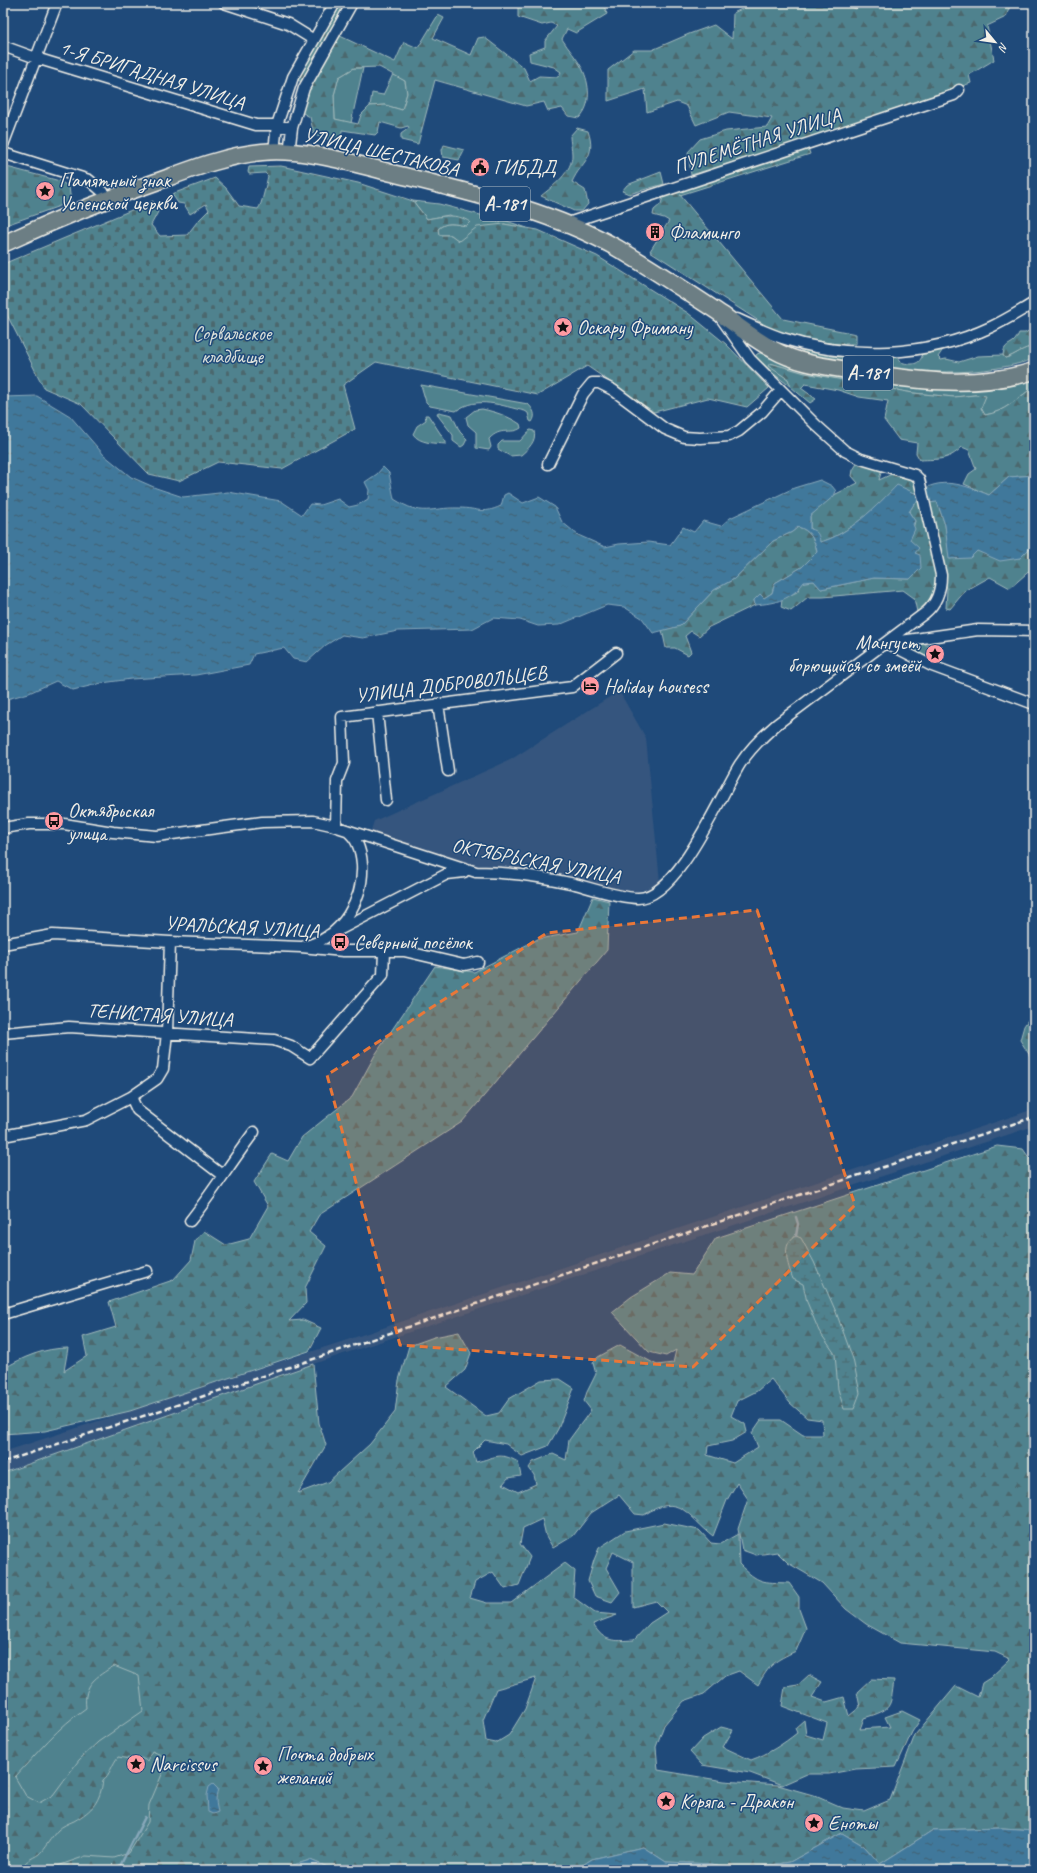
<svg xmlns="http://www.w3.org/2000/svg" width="1037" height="1873" font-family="Caveat,sans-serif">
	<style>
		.built { fill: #34557e }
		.green { fill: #4f828e; stroke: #a2babb }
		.forest { fill: url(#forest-firs); stroke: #a2babb; fill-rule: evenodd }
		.wetland { fill: url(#wetland-marsh); stroke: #a2babb }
		.cemetery { fill: url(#cemetery-stones); stroke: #a2babb }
		.water { fill: url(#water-ripples); stroke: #88a8ba }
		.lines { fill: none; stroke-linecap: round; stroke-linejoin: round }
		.stream { stroke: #88a8ba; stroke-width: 2.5 }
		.minor-casing { stroke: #f4f1e8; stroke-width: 13 }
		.primary-casing { stroke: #f4f1e8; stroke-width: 19 }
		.minor { stroke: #1f4a7a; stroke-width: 10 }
		.primary { stroke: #6c7e84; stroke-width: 16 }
		.rail { stroke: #f4f1e8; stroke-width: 2.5; stroke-dasharray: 6 3; stroke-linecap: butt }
		.marked { fill: #ea7738; fill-opacity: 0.2; stroke: #ea7738; stroke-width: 3; stroke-dasharray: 8 5; stroke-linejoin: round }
		.labels { text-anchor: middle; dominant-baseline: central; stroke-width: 3; stroke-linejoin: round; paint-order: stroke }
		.shield { fill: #1f4a7a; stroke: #b4bfc7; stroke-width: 1 }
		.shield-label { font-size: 19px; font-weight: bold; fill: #f4f1e8 }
		.street-label { font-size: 20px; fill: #f4f1e8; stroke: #1f4a7a }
		.poi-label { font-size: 20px; fill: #f4f1e8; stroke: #1f4a7a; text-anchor: start }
		.park-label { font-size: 20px; fill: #dbe0da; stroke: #1f4a7a }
	</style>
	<defs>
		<pattern id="forest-firs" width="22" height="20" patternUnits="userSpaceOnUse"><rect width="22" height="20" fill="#4f828e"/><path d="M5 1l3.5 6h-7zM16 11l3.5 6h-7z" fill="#4c686e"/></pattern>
		<pattern id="wetland-marsh" width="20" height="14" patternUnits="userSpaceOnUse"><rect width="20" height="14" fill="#4f828e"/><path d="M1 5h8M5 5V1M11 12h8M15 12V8" fill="none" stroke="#4c686e"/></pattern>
		<pattern id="cemetery-stones" width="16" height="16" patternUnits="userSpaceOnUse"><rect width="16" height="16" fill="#4f828e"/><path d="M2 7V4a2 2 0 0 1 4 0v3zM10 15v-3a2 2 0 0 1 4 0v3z" fill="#4c686e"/></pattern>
		<pattern id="water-ripples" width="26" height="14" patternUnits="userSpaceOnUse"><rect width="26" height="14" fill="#40789b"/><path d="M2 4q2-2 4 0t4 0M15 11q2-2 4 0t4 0" fill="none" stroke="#446070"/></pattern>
	</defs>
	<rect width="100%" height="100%" fill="#1f4a7a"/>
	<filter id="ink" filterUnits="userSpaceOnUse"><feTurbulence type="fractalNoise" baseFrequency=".025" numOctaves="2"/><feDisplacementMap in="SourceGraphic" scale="8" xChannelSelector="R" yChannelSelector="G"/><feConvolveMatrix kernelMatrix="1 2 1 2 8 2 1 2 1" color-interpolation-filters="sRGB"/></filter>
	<g filter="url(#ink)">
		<path class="built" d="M 619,691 L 646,738 L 660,882 L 648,889 L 632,892 L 526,870 L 474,867 L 370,833 L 374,821 L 510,760 Z
			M 1034,1109 L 1034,1126 L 313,1364 L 3,1473 L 3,1452 L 344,1341 Z"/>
		<path class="green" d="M 354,68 L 363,68 L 351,123 L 335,119 L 334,95 L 339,77 Z
			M 393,74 L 405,81 L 407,93 L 402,110 L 385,105 L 370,106 L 372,93 L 383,95 Z
			M 413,201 L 439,204 L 488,217 L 489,219 L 500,222 L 501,219 L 527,228 L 504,224 L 459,241 L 451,235 L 439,235 L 438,229 C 446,221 455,224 466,226 L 449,215 L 427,219 Z
			M 946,345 L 938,357 L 941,360 L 946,359 L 959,362 L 978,356 L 1003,355 L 1005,358 C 1015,356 1024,346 1034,347 L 1034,359 C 969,381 898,371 833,358 C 823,356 804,356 798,348 L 799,346 L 896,356 L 901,362 C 909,365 919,366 922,356 L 919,353 Z
			M 760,353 L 905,383 L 1034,375 L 1034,387 C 1017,398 1005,412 985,415 L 981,408 L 985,396 L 975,395 L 954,397 L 913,393 L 805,373 L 770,363 L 769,366 L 788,379 L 791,387 L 757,361 L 755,357 L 757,354 Z
			M 421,385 L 528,404 C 533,409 537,415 532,422 L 530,421 L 528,413 L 525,411 C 502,406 477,395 456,411 L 430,406 L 426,402 Z
			M 482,409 C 496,412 508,416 520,424 L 521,428 C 511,435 501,426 489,439 L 491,447 L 489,450 L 476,448 L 476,432 L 468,425 L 466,417 L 475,410 Z
			M 439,412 L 452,415 L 460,432 L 467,439 L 464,445 L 461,447 L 453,441 L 453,435 L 439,417 L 437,413 Z
			M 425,415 L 428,415 L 446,442 L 446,444 C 435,443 420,444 413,434 L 417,426 L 426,420 Z
			M 530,430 L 534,431 C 537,441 528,449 521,455 L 510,456 L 498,449 L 498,445 L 502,441 L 520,441 Z
			M 912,643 L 934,646 L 932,663 L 913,653 Z
			M 3,1566 L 468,1870 L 335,1870 L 310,1860 L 278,1870 L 3,1870 Z"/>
		<path class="forest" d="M 340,3 L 346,3 L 302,81 L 299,81 L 298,78 Z
			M 518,3 L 579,3 L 581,5 L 586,3 L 603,3 L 607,14 L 576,33 L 567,29 L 562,39 C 568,49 577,58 582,68 C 590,84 592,105 579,118 L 568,116 L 562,108 L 548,111 L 544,102 L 526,106 L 435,80 L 418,144 L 401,140 L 401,134 L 409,128 L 408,126 L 401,128 L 380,122 L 378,132 L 375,135 L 342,130 L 341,143 L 314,135 L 310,117 L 301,112 L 306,90 L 340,36 L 395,62 L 404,42 L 418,48 L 438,15 L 444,18 L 433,38 L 471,55 L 478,38 L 484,37 L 524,68 L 530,81 L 539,76 L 558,77 L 561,72 L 554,67 L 530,61 L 529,53 L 545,47 L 545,41 L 557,26 L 551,23 L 542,25 L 518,17 ZM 379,67 L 405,81 L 407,93 L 402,110 L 385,105 L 370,106 L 361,115 L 358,124 L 335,119 L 334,95 L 339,77 L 354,68 Z
			M 755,3 L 841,3 L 856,9 L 862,3 L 1011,3 L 1006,17 L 987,26 L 994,60 L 969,75 L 971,83 L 807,139 L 691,175 L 688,152 L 700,139 L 726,131 L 767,127 L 772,118 L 729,112 L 696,125 L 687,106 L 677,102 L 647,112 L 645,89 L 608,101 L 608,70 L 634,50 L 652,50 L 689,34 L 714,25 L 732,39 L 733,13 Z
			M 577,128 L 588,131 C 597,158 582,160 572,182 L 585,190 L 588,204 L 582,211 L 574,211 L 541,196 C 553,186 573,172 572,154 C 572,148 570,142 570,136 Z
			M 444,145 L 464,150 L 459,160 L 443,157 L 442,150 Z
			M 808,148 L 810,154 L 680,195 L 783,319 L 856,334 L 856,344 L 835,344 L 779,334 L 650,251 L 669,221 L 664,218 L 653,215 L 654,210 L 661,204 L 664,193 Z
			M 3,166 L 60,181 L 69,187 L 71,202 L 3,226 Z
			M 661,172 L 664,184 L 629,194 L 622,191 L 627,185 Z
			M 1034,328 L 1034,347 C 1024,346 1015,356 1005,358 L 1003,355 C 1004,346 1007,346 1013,342 C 1016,340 1018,335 1019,333 L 1025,333 Z
			M 770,363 L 805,373 L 913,393 L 954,397 L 975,395 L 986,396 L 981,408 L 985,415 C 1005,412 1017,398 1034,387 L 1034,475 L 1009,477 L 989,495 L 964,484 L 969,474 L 976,469 L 969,450 L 962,447 C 948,461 938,459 920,460 L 916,453 L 917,443 L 899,440 L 884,420 L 888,401 L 859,397 L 838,390 L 805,384 L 801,388 L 816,399 L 810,403 L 791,387 L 788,379 L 768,366 Z
			M 858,462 L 882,469 L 879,480 L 894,473 L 914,479 L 917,494 L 897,486 C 878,505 847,536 820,542 L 810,529 L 810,516 L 834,495 L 858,483 L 852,476 L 853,470 Z
			M 919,500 L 920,509 L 925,509 L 938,589 L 924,610 L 902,624 L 917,612 L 914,598 L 903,590 L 823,597 L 808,597 L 791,611 L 781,607 L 782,599 L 797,592 L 803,582 L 814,581 L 821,589 L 874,578 L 910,579 L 915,553 L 910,540 L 915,521 L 909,512 L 914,504 Z
			M 937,501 L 945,525 L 950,559 L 977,551 L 1020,558 L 1029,549 L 1034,551 L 1034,567 L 1010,588 L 990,577 L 965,591 L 950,609 L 946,608 L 947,589 L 929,503 Z
			M 798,527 C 810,530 815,540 817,552 L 802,567 L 775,583 L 772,593 L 764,598 L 760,595 L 754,600 L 755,605 L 709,627 L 699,636 L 691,631 L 685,636 L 691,652 L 688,655 L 675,648 L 666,648 L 662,630 L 680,626 L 714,590 L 734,579 L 773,541 L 792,532 Z
			M 593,897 L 609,901 L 607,950 L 462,1122 L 319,1215 L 309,1232 L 326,1246 L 305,1288 L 306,1303 L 289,1321 L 303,1320 L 321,1328 L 309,1351 L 130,1411 L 45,1431 L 3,1434 L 3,1369 C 23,1357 44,1348 68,1348 L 64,1371 L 87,1356 L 83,1337 L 116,1327 L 109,1302 L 173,1280 L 191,1260 L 195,1241 L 204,1231 L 226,1245 L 249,1239 L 268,1206 L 254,1182 L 272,1154 L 288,1161 L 302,1137 L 352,1097 L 375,1055 L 435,966 L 474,972 L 538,939 L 578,932 Z
			M 1034,1011 L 1034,1062 L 1020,1040 L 1024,1026 Z
			M 997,1146 L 1023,1149 L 1030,1159 L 1034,1158 L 1034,1308 L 1029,1310 L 1028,1318 L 1034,1322 L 1034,1450 L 1027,1453 L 1034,1458 L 1034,1830 L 1002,1828 L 933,1830 L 880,1864 L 864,1846 L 842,1833 L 790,1862 L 740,1870 L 712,1864 L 666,1862 L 643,1847 L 592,1859 L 575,1870 L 335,1870 L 310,1860 L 278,1870 L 46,1870 L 86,1856 L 114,1858 L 129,1853 L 148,1822 L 149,1805 L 163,1772 L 166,1762 L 161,1755 L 152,1751 L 147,1761 L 141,1758 L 130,1759 L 118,1757 C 112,1764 110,1775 103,1780 C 100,1802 93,1810 74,1821 C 69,1823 62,1826 58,1830 C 52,1836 43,1851 39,1854 C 32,1859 23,1861 21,1870 L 3,1870 L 3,1473 L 313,1364 L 319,1423 L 326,1445 L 298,1493 L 328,1482 L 370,1444 L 395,1412 L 399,1380 L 409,1346 L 434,1337 L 459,1332 L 471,1353 L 465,1370 L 446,1387 L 486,1416 L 499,1413 L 509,1399 L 541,1380 L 560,1379 L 574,1388 L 558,1429 L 548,1446 L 522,1456 L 506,1444 L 485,1440 L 473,1452 L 476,1462 C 495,1458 499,1451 518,1462 L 521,1476 L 508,1478 L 503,1484 L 518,1492 L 536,1484 L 534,1475 L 529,1468 L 533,1462 L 553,1454 L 566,1460 L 569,1440 L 591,1410 L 584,1401 L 587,1392 L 596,1374 L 593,1363 L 598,1357 L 620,1345 L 657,1365 L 673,1363 L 676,1350 L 666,1356 L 649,1352 L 612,1312 L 631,1297 L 670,1273 L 692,1275 L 716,1238 ZM 771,1379 L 790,1403 L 807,1418 L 822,1420 L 823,1435 L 803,1435 L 781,1420 L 761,1420 L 752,1433 L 758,1447 L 733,1463 L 707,1455 L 708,1446 L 732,1441 L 747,1432 L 745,1424 L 731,1416 L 737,1401 L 757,1391 ZM 737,1483 L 748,1499 L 738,1529 L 742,1550 L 756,1555 L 777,1552 L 788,1563 L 822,1583 L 846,1609 L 866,1624 L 900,1643 L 995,1652 L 1010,1659 L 990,1678 L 982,1683 L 978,1697 L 956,1686 L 915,1735 L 890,1800 L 864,1811 L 843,1808 L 813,1795 L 778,1785 L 724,1781 L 658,1770 L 656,1747 L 664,1725 L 684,1701 L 704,1694 L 725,1676 L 739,1671 L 758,1685 C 770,1664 774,1661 796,1651 L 806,1628 L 799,1609 L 799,1597 L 789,1583 C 762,1582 759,1584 739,1564 L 738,1534 L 720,1544 L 711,1543 L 699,1530 L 664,1523 L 625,1531 L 599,1548 L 594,1560 L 588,1581 L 595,1596 L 612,1602 L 620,1592 L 606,1568 L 613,1552 L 633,1562 L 633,1607 L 656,1601 L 667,1612 L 650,1623 L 634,1640 C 614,1641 604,1643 593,1624 L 617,1615 L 595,1613 L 573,1597 L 575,1571 L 565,1563 L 511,1603 L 487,1603 L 470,1598 L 475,1582 L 493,1572 L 505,1589 L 519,1585 L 530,1557 L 520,1544 L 523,1528 L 542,1519 L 546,1536 L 553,1548 L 573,1536 L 591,1513 L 619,1495 L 635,1514 L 644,1515 C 680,1491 688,1517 713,1536 L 727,1500 ZM 114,1666 L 139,1676 L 143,1711 L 98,1742 L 79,1760 L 53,1795 L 39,1803 L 26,1796 L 15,1777 C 38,1752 58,1727 86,1708 C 83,1684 96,1677 114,1666 ZM 536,1678 L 525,1709 L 509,1735 L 496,1743 L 486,1741 L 483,1720 L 496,1689 Z
			M 809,1675 L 822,1682 L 812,1697 L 826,1702 L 844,1697 L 849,1716 L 860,1707 L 857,1692 L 871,1679 L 894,1680 C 890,1708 893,1709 864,1718 L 860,1729 L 890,1727 L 885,1717 L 902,1711 L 920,1720 L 912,1732 L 896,1767 L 856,1769 L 829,1774 L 807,1774 L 782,1785 L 750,1773 L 702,1765 L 690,1752 L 703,1738 L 721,1727 L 733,1730 L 723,1747 L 751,1760 C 768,1754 783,1744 797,1733 L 795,1728 L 804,1720 L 806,1735 L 823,1740 L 827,1723 L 782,1706 L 785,1687 L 798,1685 Z"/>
		<path class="wetland" d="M 796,1236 L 801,1238 L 814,1262 L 836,1312 L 853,1359 L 860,1393 L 854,1409 L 844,1409 L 838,1389 L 835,1354 L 819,1331 L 807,1302 L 803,1284 L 793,1279 C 788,1266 780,1243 796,1236 Z"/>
		<path class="cemetery" d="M 281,166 L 358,183 L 413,201 L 427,219 C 443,216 456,213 470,222 L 466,226 C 455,224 446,221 438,229 L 439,235 L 451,235 L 459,241 L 477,227 L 504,224 L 538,230 L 597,256 L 688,313 L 726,344 L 769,388 L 747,407 L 708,398 L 654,412 L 587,366 L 538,395 L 376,362 L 343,385 L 355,429 L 282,469 L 218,462 L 179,481 L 149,474 L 81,404 L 44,388 L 3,307 L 3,264 L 153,201 L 158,212 L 151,225 L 160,236 L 187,235 L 197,222 L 209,210 L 206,204 L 190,214 L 184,204 L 178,203 L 172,194 L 215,178 L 226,188 L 239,206 L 258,209 C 262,205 266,184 268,176 L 265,173 L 249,174 L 248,172 L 249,167 Z"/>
		<path class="water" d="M 37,396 L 70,416 L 104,455 L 131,477 L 156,488 L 183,497 L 228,492 L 281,501 L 302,515 L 310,504 L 320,505 L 338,499 L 349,507 L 358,505 L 368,499 L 369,490 L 365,482 L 377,474 L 383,467 L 389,473 L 394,499 C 424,518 429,507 459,508 C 479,508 481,515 501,506 L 504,495 L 508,493 L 523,503 L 539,497 L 555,507 L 562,522 L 578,535 L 605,547 L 619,544 L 648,542 L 670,545 L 683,527 L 694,532 L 703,521 L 721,526 L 730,518 L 794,488 L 820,480 L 832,486 L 836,491 L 834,496 L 810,516 L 810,529 C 818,531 819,535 820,542 C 847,536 878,505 897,485 L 917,494 C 939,475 965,485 989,495 L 1009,477 L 1034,475 L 1034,551 L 1029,549 L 1020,558 L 1000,561 L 977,551 L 970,558 L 949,559 L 945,525 L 937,502 L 929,503 L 924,497 L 914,504 L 909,512 L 915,521 L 913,524 L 915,529 L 910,540 L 919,548 L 915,553 L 920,555 L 921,568 L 910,579 L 874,578 L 821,589 L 814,581 L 804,582 C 791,600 776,603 755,605 L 754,600 L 760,594 L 764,598 L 772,593 L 775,583 L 802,567 L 817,552 C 815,540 810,530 798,527 L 792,532 L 773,541 L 734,579 L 714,590 L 680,626 L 653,633 L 642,618 L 624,607 L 607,605 L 559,625 L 538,626 L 520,620 L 493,618 L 472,629 L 398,631 L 363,638 L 342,635 L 326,645 L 307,662 L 293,659 L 284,648 L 254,654 L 249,665 L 196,675 L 131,679 L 102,683 L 73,690 L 56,681 L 29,693 L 3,700 L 3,397 Z
			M 213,1784 L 218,1789 C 215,1799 216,1803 218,1812 L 213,1814 L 208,1812 L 207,1795 L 209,1787 Z
			M 1002,1828 L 1034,1830 L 1034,1870 L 740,1870 L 790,1862 L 842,1833 L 864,1846 L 880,1864 L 933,1830 Z
			M 643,1847 L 666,1862 L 712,1864 L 737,1870 L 575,1870 L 592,1859 Z
			M 310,1860 L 335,1870 L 278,1870 Z"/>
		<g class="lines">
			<path class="stream" d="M 796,1217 L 798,1224 L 796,1236
				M 118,1870 L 145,1817"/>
			<g class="minor-casing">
				<path id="minor" d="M 224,3 L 288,24 L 314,40
					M 3,46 L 36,58 L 256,125 L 277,125 L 292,128
					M 3,145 L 57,3
					M 274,151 L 277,125 L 293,77 L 335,3
					M 3,153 L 89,180 L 110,198
					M 289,153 L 292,128 L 304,88 L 352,3
					M 565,224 L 954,95 L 959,90
					M 737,319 C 752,326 767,333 782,338 C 849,360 927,357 991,327 C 1006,320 1020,311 1034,303
					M 548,464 L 583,394 L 592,383 L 599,383 L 613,390 L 665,429 L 684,437 L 700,438 L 729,436 L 739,431 L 762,412 L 781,390
					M 887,643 L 932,666 L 1034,704
					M 887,643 L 978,630 L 1034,631
					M 438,704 L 448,771
					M 377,712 L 386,800
					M 336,826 L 337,781 L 344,763 L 342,717 L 572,687 L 616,653
					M 3,828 L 29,824 L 64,824 L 113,832 L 157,836 L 262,822 L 313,821 L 331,825 L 476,872 C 510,872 543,877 575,884 C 593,889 621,898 638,898 C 678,898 721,794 740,764 C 750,749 763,736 777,724 L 925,613 C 937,603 941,591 941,575 L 919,479 L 915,475 L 861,459 L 845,451 L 816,425 L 750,359 L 721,318
					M 329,935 L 447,874 L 464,872
					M 3,944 L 53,935 L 170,942 L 301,947 L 343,951 L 404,951 L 464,965 L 478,962
					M 305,946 C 342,938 364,899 362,864 C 361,851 358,839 347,831
					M 3,1033 L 69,1027 L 274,1040 L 291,1046 L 310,1058 L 383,975 L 384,952
					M 131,1097 L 137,1110 L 222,1175
					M 3,1136 L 86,1120 L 131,1097 L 157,1079 L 163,1069 L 167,1033 L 170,942
					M 190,1221 C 213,1192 232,1161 254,1132
					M 3,1314 L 147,1271"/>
			</g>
			<g class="primary-casing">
				<path id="primary" d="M 3,244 C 57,219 111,197 167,178 C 197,167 230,155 262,152 C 303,148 353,163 392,173 C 467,192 550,210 617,248 C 653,269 689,293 724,316 C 740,328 757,341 774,350 C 797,363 823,366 848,370 C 910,380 973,390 1034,371"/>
			</g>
			<use href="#minor" class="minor"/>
			<use href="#primary" class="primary"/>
			<path class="rail" d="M 3,1462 L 201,1397 L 778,1202 L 1034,1117"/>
		</g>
	</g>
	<path class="marked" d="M 757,910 L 855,1205 L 693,1367 L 400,1345 L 327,1075 L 547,933 Z"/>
	<defs>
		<g id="civic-disc" transform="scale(1)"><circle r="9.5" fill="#ff9aa2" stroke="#1f4a7a"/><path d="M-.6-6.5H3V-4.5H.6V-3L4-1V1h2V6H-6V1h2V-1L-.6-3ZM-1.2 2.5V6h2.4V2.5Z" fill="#111"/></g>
		<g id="sight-disc" transform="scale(1)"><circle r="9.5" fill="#ff9aa2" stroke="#1f4a7a"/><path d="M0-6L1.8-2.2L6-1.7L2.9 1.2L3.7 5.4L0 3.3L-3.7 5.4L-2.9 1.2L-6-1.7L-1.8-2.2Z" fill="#111"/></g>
		<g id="building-disc" transform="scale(1)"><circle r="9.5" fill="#ff9aa2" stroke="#1f4a7a"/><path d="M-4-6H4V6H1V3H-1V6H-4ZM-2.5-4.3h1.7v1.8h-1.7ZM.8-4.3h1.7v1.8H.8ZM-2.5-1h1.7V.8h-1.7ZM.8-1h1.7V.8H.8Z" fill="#111"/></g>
		<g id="hotel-disc" transform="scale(1)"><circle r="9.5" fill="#ff9aa2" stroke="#1f4a7a"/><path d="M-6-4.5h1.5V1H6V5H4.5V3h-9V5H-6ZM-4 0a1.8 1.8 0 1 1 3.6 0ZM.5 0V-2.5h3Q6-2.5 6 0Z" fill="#111"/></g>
		<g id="bus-disc" transform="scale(1)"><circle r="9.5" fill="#ff9aa2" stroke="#1f4a7a"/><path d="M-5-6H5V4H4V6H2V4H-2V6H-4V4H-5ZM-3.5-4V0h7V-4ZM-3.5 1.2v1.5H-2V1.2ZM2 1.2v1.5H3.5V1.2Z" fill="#111"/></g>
	</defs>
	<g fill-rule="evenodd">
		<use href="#civic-disc" x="480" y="167"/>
		<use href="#sight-disc" x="45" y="191"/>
		<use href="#building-disc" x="655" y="232"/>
		<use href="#sight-disc" x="563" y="327"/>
		<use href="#sight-disc" x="935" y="654"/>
		<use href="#hotel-disc" x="590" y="686"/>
		<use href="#bus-disc" x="54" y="821"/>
		<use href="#bus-disc" x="340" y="942"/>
		<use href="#sight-disc" x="136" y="1764"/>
		<use href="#sight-disc" x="263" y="1766"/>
		<use href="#sight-disc" x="666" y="1801"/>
		<use href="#sight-disc" x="814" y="1823"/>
	</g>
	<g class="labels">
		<g class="shield">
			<rect x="480" y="187" width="50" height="34" rx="3"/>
			<rect x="843" y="356" width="50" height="34" rx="3"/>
		</g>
		<g class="shield-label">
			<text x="505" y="204">А-181</text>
			<text x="868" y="373">А-181</text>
		</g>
		<g class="street-label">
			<text transform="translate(152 75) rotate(17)">1-Я БРИГАДНАЯ УЛИЦА</text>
			<text transform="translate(757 141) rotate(-18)">ПУЛЕМЁТНАЯ УЛИЦА</text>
			<text transform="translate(381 152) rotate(13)">УЛИЦА ШЕСТАКОВА</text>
			<text transform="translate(451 684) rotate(-7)">УЛИЦА ДОБРОВОЛЬЦЕВ</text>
			<text transform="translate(536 861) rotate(11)">ОКТЯБРЬСКАЯ УЛИЦА</text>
			<text transform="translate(242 927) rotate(3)">УРАЛЬСКАЯ УЛИЦА</text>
			<text transform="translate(160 1015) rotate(4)">ТЕНИСТАЯ УЛИЦА</text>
		</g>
		<g class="poi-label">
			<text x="494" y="167">ГИБДД</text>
			<text x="59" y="180">Памятный знак<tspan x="59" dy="23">Успенской церкви</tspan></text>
			<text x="669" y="232">Фламинго</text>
			<text x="577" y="327">Оскару Фриману</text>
			<text x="921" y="642" text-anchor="end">Мангуст,<tspan x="921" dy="23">борющийся со змеёй</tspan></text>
			<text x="604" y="686">Holiday housess</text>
			<text x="68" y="810">Октябрьская<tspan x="68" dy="23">улица</tspan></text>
			<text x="354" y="942">Северный посёлок</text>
			<text x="277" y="1754">Почта добрых<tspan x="277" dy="23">желаний</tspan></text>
			<text x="150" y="1764">Narcissus</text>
			<text x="680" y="1801">Коряга - Дракон</text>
			<text x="828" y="1823">Еноты</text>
		</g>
		<g class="park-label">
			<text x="232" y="333">Сорвальское<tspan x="232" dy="23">кладбище</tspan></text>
		</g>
	</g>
	<rect width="1037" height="1873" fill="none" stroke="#1f4a7a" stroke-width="16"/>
	<rect x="8" y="8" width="1021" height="1857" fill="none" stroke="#f4f1e8" stroke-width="1.5" filter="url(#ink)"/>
	<g transform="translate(995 42) rotate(119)" stroke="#1f4a7a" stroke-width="3" paint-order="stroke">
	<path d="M0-3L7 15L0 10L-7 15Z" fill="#f4f1e8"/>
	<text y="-6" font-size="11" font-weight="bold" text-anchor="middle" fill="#f4f1e8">N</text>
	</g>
</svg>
